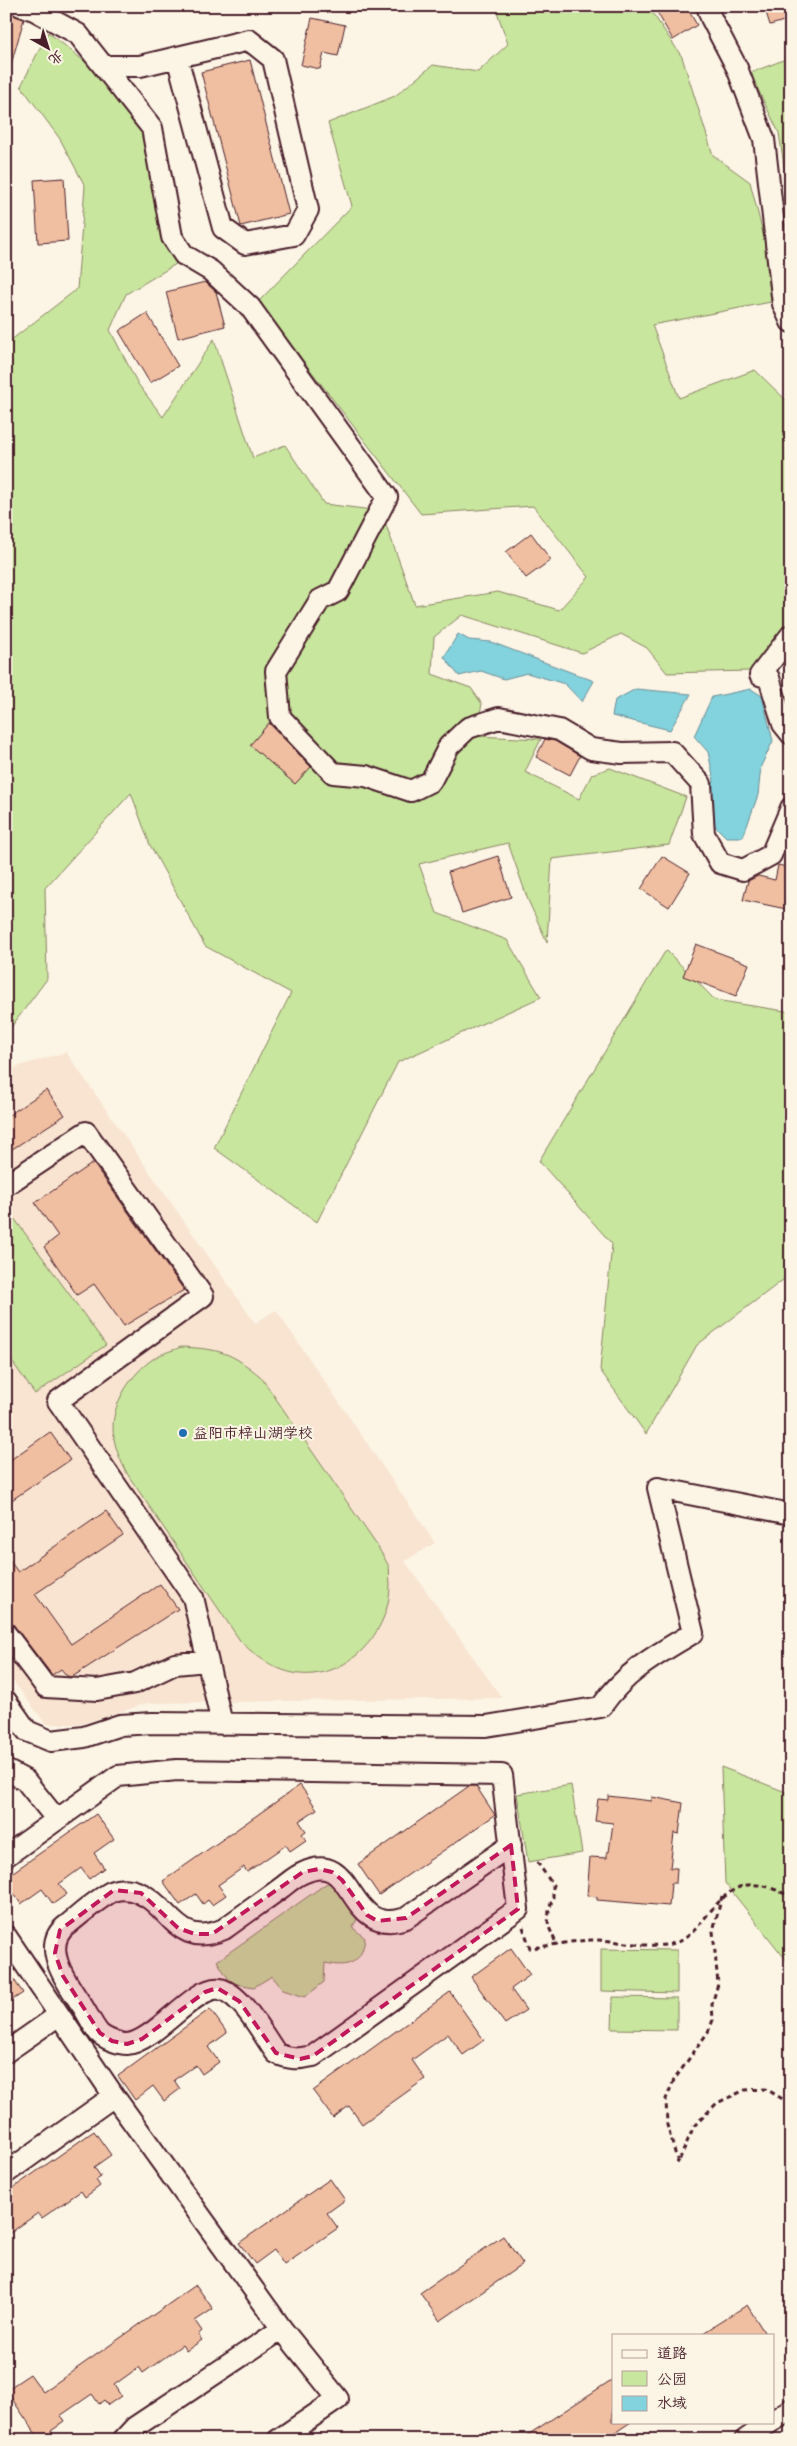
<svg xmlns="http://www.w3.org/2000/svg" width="797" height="2446" font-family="'Balsamiq Sans','LXGW WenKai TC',sans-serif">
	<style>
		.built { fill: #f8e4d1 }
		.green { fill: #c8e69d; stroke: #898264 }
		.water { fill: #82d3dd; stroke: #6c8b96 }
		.building { fill: #f0bea1; stroke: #4a1f2b }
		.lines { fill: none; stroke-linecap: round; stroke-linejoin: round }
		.minor-casing { stroke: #4a1f2b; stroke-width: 24 }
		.path { stroke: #4a1f2b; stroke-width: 3; stroke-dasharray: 5 4; stroke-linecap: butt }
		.minor { stroke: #fcf5e5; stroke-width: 20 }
		.marked { fill: #c2185b; fill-opacity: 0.2; stroke: #c2185b; stroke-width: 4; stroke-dasharray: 10 6; stroke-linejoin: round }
		.poi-dot { fill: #1f6fb2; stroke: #fcf5e5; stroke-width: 2 }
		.labels { text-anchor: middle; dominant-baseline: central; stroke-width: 4; stroke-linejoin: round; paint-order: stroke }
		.poi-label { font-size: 15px; fill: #4a1f2b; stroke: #fcf5e5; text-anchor: start }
	</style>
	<rect width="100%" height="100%" fill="#fcf5e5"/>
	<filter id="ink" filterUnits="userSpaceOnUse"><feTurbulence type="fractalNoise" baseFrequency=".02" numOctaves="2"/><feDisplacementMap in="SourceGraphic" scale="10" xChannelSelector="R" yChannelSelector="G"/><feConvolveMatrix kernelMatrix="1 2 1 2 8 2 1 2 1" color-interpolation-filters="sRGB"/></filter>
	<g filter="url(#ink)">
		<path class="built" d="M 66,1052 L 255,1323 L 276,1310 L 435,1543 L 405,1561 L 502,1698 L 148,1703 L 81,1724 L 46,1724 L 6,1672 L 6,1070 Z"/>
		<path class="green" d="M 495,6 L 648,6 L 682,57 L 713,155 L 750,182 L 764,237 L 771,302 L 652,325 L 679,398 L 755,370 L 791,405 L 791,640 L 749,671 L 667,673 L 647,648 L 621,634 L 582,653 L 462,615 L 434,637 L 432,674 L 471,688 L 482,704 L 475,736 L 541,739 L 525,772 L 579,799 L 592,774 L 610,768 L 686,797 L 669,845 L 552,859 L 547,942 L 528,900 L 508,843 L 419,864 L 437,913 L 507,940 L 541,997 L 398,1062 L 317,1222 L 214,1148 L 291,993 L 205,946 L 150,845 L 131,793 L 45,888 L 47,979 L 6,1034 L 6,344 L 77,289 L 85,186 L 60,139 L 21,86 L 48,32 L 130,98 L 155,161 L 160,213 L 176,264 L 126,294 L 110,330 L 138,384 L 163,417 L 214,339 L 253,458 L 285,445 L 324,504 L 381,511 L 415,605 L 498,592 L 559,610 L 589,577 L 533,506 L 421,514 L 258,302 L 352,206 L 328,123 L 395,96 L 433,65 L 478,72 L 508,44 Z
			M 791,57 L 791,212 L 779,133 L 750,73 Z
			M 666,950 L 715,1000 L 791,1012 L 791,1274 L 697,1345 L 646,1434 L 600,1370 L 612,1244 L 539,1161 Z
			M 6,1207 L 106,1345 L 35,1394 L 6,1353 Z
			M 181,1347 C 220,1349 231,1352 261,1377 L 378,1547 C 381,1553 386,1560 389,1567 C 390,1572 389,1578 390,1583 C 391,1626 357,1670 313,1674 C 284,1677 260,1660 241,1642 L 128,1475 C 120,1460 113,1445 113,1427 C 113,1402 132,1373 153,1359 C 161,1353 172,1351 181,1347 Z
			M 721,1767 L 791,1794 L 791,1966 L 725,1883 Z
			M 571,1785 L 582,1853 L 528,1862 L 517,1794 Z
			M 327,1883 L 339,1885 L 359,1914 L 353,1928 L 365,1938 C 362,1964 348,1968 325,1963 L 324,1982 L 305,1997 L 283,1990 L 272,1976 L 254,1987 L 231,1983 L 217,1961 Z
			M 601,1949 L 677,1950 L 677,1993 L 601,1991 Z
			M 613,1997 L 677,1998 L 677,2030 L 612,2029 Z"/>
		<path class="water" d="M 458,634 L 469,640 L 491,642 L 594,681 L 582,702 L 565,684 L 527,673 L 504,679 L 481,671 L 459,676 L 444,657 Z
			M 636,689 L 691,694 L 670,730 L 612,716 L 615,700 Z
			M 751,689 L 762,696 L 773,741 L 761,766 L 758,795 L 743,837 L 726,837 L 707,818 L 714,780 L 708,752 L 694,736 L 712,697 Z"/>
		<path class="building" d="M 668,6 L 686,6 L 697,25 L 673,40 L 657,12 Z
			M 764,6 L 791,6 L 791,19 L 770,25 Z
			M 6,7 L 9,8 L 13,14 L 24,19 L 10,68 L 6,68 Z
			M 312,18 L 345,25 L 338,56 L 324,53 L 320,69 L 301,65 Z
			M 250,60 L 289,214 L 241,226 L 201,72 Z
			M 64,178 L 68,241 L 38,243 L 34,180 Z
			M 205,282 L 216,292 L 225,326 L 178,338 L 166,292 Z
			M 147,313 L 178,366 L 150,383 L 119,331 Z
			M 531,533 L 551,560 L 526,578 L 506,552 Z
			M 269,723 L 311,767 L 295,784 L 250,745 Z
			M 545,739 L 555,741 L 580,756 L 570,775 L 536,757 Z
			M 498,856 L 511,897 L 462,913 L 448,872 Z
			M 662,856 L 690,873 L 669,907 L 641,889 Z
			M 778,865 L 791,868 L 791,910 L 743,900 L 748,881 L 758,876 L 775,880 Z
			M 696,944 L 749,964 L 736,996 L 683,976 Z
			M 46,1090 L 65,1115 L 6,1153 L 6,1117 Z
			M 93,1163 L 184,1290 L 124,1326 L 94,1284 L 77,1295 L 44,1247 L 58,1236 L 35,1203 Z
			M 50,1432 L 70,1460 L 6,1504 L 6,1463 Z
			M 106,1511 L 123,1535 L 35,1594 L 71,1644 L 160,1584 L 178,1609 L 72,1677 L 67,1676 L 61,1669 L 52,1675 L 6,1615 L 6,1556 L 18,1572 Z
			M 300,1785 L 317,1809 L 299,1821 L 306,1831 L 302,1834 L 306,1840 L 290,1851 L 286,1845 L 247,1872 L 244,1867 L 218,1885 L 226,1895 L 212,1905 L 208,1900 L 203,1904 L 196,1894 L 180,1905 L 163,1881 Z
			M 469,1786 L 476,1786 L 495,1815 L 379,1895 L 358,1864 Z
			M 608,1796 L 652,1801 L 652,1797 L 683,1803 L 679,1834 L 674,1833 L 670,1868 L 677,1868 L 676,1883 L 671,1883 L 669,1906 L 597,1900 L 597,1897 L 587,1896 L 590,1857 L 607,1858 L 607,1852 L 609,1852 L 613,1823 L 595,1821 L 598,1799 L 608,1800 Z
			M 96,1814 L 114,1839 L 94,1853 L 104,1868 L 89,1879 L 81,1868 L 59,1884 L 67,1894 L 53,1904 L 42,1889 L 21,1904 L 6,1882 L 6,1877 Z
			M 511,1948 L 530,1975 L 511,1989 L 526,2010 L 505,2024 L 471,1977 Z
			M 6,1968 L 23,1993 L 6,2004 Z
			M 450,1992 L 484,2040 L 463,2055 L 448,2034 L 412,2060 L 425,2079 L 362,2124 L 349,2106 L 333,2118 L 313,2091 Z
			M 210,2009 L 227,2033 L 208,2047 L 219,2062 L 202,2074 L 196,2065 L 174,2080 L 180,2089 L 164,2101 L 153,2086 L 135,2100 L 118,2076 Z
			M 94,2131 L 111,2155 L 94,2167 L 101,2177 L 96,2180 L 100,2186 L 85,2197 L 81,2191 L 42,2218 L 38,2213 L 6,2236 L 6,2193 Z
			M 330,2179 L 345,2200 L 327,2213 L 338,2228 L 284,2265 L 274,2250 L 255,2264 L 239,2243 Z
			M 503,2236 L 523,2264 L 440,2321 L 420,2293 Z
			M 196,2285 L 213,2309 L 195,2321 L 202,2331 L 198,2335 L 202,2340 L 186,2351 L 182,2345 L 143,2373 L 139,2367 L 114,2385 L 121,2396 L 108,2405 L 104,2400 L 99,2404 L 92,2394 L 60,2416 L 64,2422 L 51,2431 L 57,2440 L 40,2440 L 6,2390 L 30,2374 L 43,2392 Z
			M 747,2305 L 766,2335 L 700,2335 Z
			M 613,2379 L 613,2422 L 631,2422 L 604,2440 L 520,2440 Z"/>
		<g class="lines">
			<g class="minor-casing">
				<path id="minor" d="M 21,6 L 34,10 L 78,34 L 152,128 L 172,237 L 184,255 L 211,271 L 250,307 L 387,497 L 338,591 L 320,600 L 276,671 L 280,717 L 333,773 L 366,776 L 411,791 L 431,781 L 449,746 L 468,728 L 499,718 L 559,730 L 591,749 L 622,753 L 672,752 L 701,784 L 704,834 L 720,863 L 743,870 L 771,855 L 791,808
					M 707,6 L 711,18 L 737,68 L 764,139 L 783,304 L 791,322
					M 104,66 L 140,66 L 249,40 L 273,59 L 308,210 L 294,235 L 245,244 L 223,228 L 177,57
					M 791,635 L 760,675 L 769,678 L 783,724 L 791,734
					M 6,1185 L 86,1132 L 203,1296 L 58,1401 L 193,1597 L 222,1724
					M 6,1634 L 46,1687 L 97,1690 L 135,1683 L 175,1664 L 207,1661
					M 6,1701 L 27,1731 L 51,1741 L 84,1737 L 120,1725 L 152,1723 L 486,1726 L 601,1707 C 626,1671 656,1655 693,1633 L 658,1488 L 791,1514
					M 6,1770 L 25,1780 L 57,1820
					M 6,1856 L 118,1776 L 177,1770 L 502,1775 L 518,1909 L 313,2056 C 299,2059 289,2060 276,2053 C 263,2035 242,1994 220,1989 C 196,1984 155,2042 127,2044 C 119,2044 105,2039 99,2033 C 93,2026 88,2015 83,2007 C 69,1986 38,1946 67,1925 C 81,1914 97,1899 113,1891 C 118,1889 126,1889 131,1890 C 171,1900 173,1951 224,1929 C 243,1915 262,1902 281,1888 C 288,1883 295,1876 303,1873 C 357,1847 345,1939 406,1918 L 511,1845
					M 6,1936 L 114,2096 L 6,2173
					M 6,2052 L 59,2015
					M 114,2096 L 282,2329 L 338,2399 L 278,2440
					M 773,2421 L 791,2409
					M 123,2440 L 135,2427 L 282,2329
					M 745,2440 L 771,2422"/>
			</g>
			<path class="path" d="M 537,1862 L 553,1885 L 553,1897 L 549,1910 L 548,1925 L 557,1945
				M 722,1896 L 713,1931 L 718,1984 L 712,2004 L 713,2020 L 708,2032 L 674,2080 L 666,2099 L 667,2125 L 678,2163 L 694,2126 L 717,2103 L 745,2090 L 766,2089 L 791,2104
				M 523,1927 L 530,1948 C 550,1946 570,1941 591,1940 C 616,1939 655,1951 678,1942 C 690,1937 696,1928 704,1919 C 732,1884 748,1874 791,1897"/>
			<use href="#minor" class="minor"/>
		</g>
	</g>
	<path class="marked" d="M 511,1845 L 518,1909 L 313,2056 L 300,2059 L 276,2053 L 239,2001 L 217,1988 L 205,1992 L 142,2039 L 127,2044 L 112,2041 L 100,2033 L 63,1976 L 55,1953 L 60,1930 L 114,1890 L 141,1893 L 178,1928 L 195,1934 L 212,1934 L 303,1872 L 319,1869 L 332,1872 L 342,1880 L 367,1915 L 377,1921 L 406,1918 Z"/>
	<circle class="poi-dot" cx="183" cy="1433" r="5"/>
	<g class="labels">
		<g class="poi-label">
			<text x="193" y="1433">益阳市梓山湖学校</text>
		</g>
	</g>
	<rect width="797" height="2446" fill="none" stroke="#fcf5e5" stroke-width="25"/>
	<rect x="12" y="12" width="772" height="2421" fill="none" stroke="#4a1f2b" stroke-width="2" filter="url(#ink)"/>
	<rect x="612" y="2334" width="162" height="90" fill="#fcf5e5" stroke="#b59f9b"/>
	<rect x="622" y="2350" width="25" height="8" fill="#fcf5e5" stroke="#b59f9b"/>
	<text x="657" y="2358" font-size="15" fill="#4a1f2b">道路</text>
	<rect x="622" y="2371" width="25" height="15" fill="#c8e69d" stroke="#b59f9b"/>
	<text x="657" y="2384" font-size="15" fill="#4a1f2b">公园</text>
	<rect x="622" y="2396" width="25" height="15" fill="#82d3dd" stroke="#b59f9b"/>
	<text x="657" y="2408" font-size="15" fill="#4a1f2b">水域</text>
	<g transform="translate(48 48) rotate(141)" stroke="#fcf5e5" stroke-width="4" paint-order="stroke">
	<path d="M0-4L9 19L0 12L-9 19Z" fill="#4a1f2b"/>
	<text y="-8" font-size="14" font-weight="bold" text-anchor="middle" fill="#4a1f2b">北</text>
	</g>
</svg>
